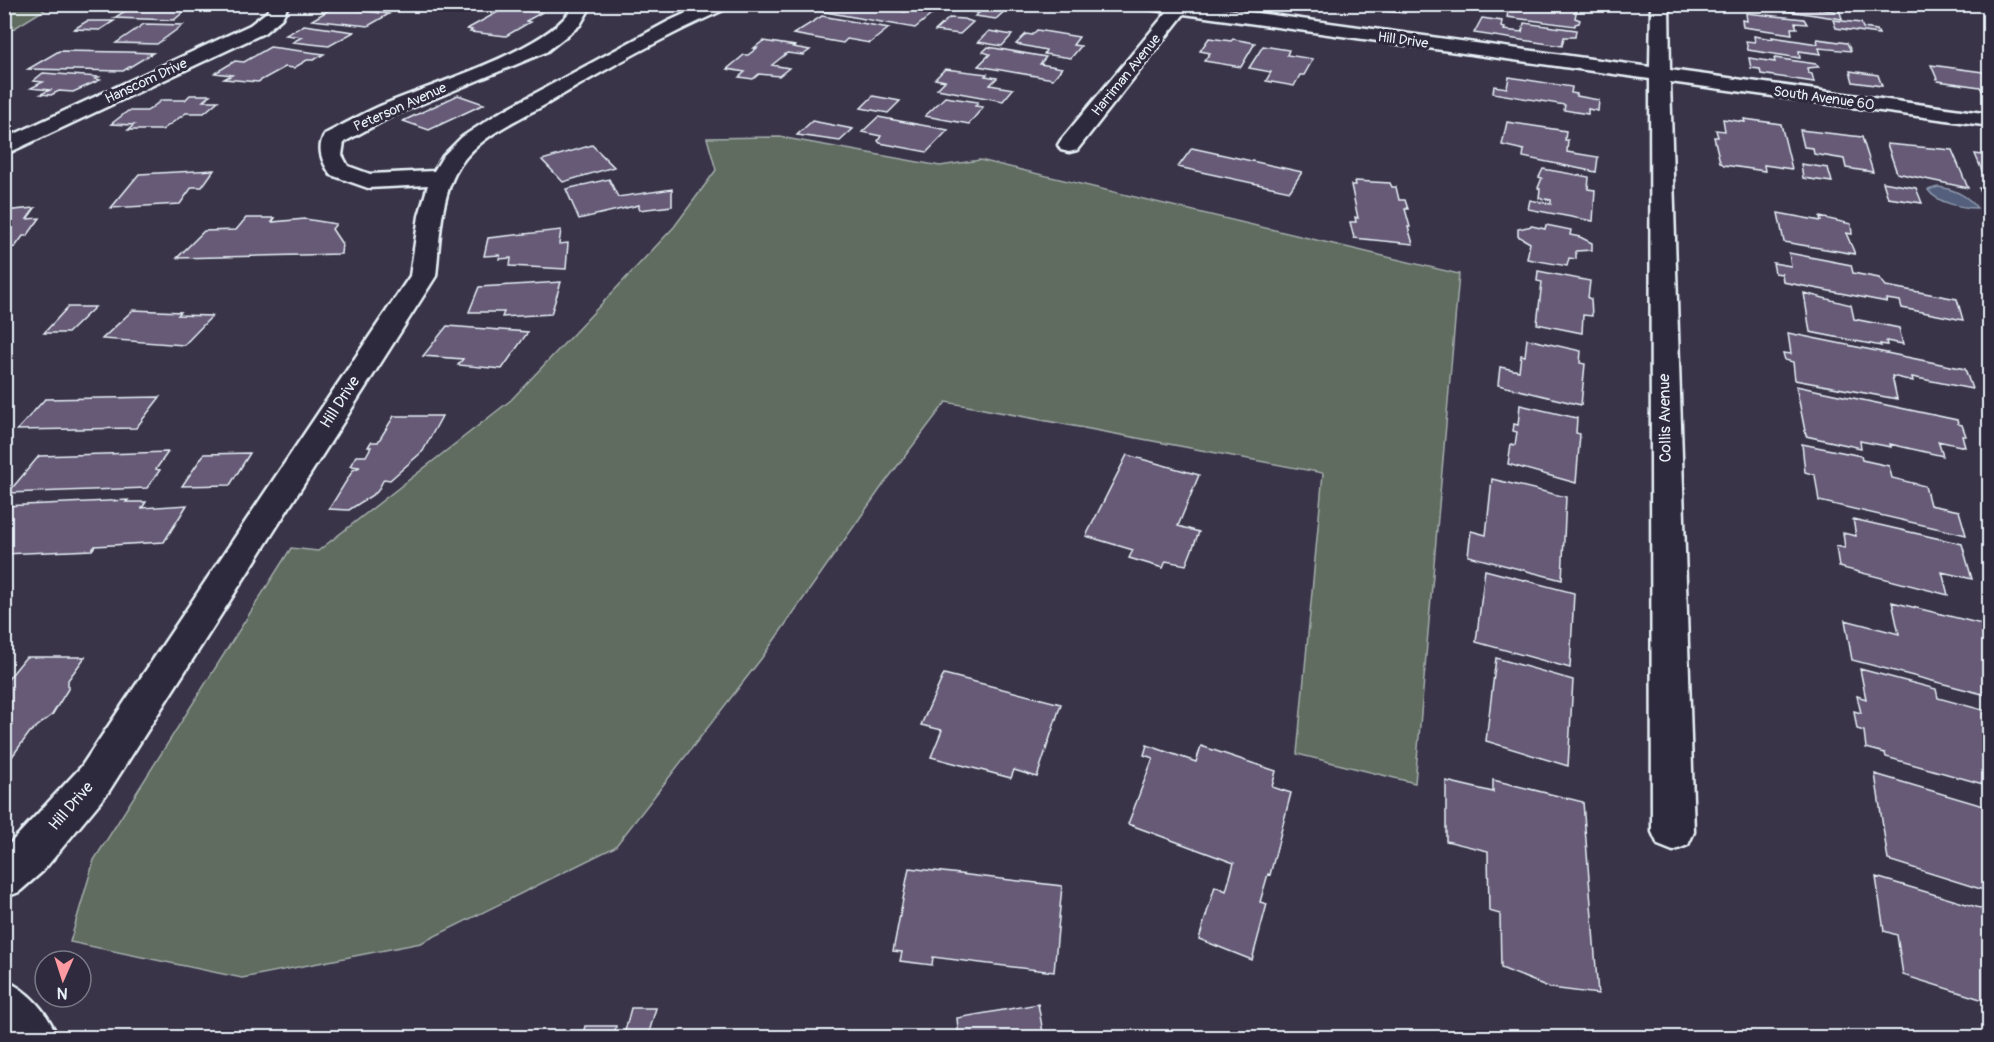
<svg xmlns="http://www.w3.org/2000/svg" width="1994" height="1042" font-family="Pangolin,sans-serif">
	<style>
		.green { fill: #606c61; stroke: #a4aeac; stroke-width: 1.5 }
		.water { fill: #525f7b; stroke: #8e99ad; stroke-width: 1.5 }
		.building { fill: #665a77; stroke: #e8f1f8; stroke-width: 1.5 }
		.lines { fill: none; stroke-linecap: round; stroke-linejoin: round }
		.minor-casing { stroke: #e8f1f8; stroke-width: 5 }
		.minor { fill: #2f2a3d; fill-rule: evenodd }
		.labels { text-anchor: middle; dominant-baseline: central; stroke-width: 6; stroke-linejoin: round; paint-order: stroke }
		.far-street-label { font-size: 14px; fill: #e8f1f8; stroke: #2f2a3d }
		.street-label { font-size: 16px; fill: #e8f1f8; stroke: #2f2a3d }
	</style>
	<rect width="100%" height="100%" fill="#3a3449"/>
	<filter id="ink" filterUnits="userSpaceOnUse"><feTurbulence type="fractalNoise" baseFrequency=".0167" numOctaves="2"/><feDisplacementMap in="SourceGraphic" scale="12" xChannelSelector="R" yChannelSelector="G"/><feConvolveMatrix kernelMatrix="1 2 1 2 8 2 1 2 1" color-interpolation-filters="sRGB"/></filter>
	<g filter="url(#ink)">
		<path class="green" d="M 5,4 L 52,4 L 52,5 L 5,34 Z
			M 780,137 L 940,166 L 980,160 L 1459,274 L 1415,783 L 1297,754 L 1323,473 L 946,402 L 883,485 L 761,659 L 615,847 L 421,943 L 242,978 L 70,942 L 94,860 L 291,548 L 318,551 L 511,400 L 674,227 L 716,170 L 707,138 Z"/>
		<path class="water" d="M 1938,187 C 1953,189 1967,195 1977,208 C 1962,208 1937,203 1928,190 Z"/>
		<path class="building" d="M 157,4 L 193,4 L 174,20 L 114,18 L 133,6 L 153,7 Z
			M 808,4 L 870,4 L 905,12 L 912,7 L 936,11 L 915,28 L 803,8 Z
			M 963,4 L 1011,4 L 1011,5 L 996,19 L 975,16 L 979,13 L 956,8 Z
			M 1364,4 L 1409,4 L 1405,13 L 1362,9 Z
			M 1740,4 L 1791,5 L 1840,12 L 1842,19 Z
			M 1816,4 L 1859,4 L 1861,11 L 1819,6 Z
			M 1533,5 L 1556,9 L 1556,5 L 1577,8 L 1575,18 L 1580,20 L 1579,23 L 1575,24 L 1575,26 L 1507,17 L 1509,6 L 1529,9 Z
			M 334,7 L 389,14 L 368,26 L 312,20 Z
			M 505,8 L 541,13 L 526,21 L 530,22 L 506,36 L 470,32 L 472,30 L 467,29 Z
			M 1746,13 L 1804,19 L 1807,24 L 1795,23 L 1797,28 L 1791,28 L 1792,34 L 1743,27 L 1742,20 L 1747,21 Z
			M 822,16 L 889,28 L 870,43 L 847,39 L 843,43 L 793,34 Z
			M 949,18 L 964,19 L 973,22 L 960,34 L 935,31 Z
			M 1482,18 L 1502,21 L 1501,27 L 1505,28 L 1504,30 L 1522,32 L 1524,23 L 1576,30 L 1575,37 L 1564,37 L 1562,46 L 1474,33 Z
			M 1833,20 L 1861,23 L 1863,28 L 1877,30 L 1879,34 L 1836,28 Z
			M 87,21 L 114,21 L 100,30 L 74,29 Z
			M 144,24 L 183,25 L 157,44 L 116,43 Z
			M 304,25 L 354,32 L 329,46 L 293,42 L 302,37 L 286,35 Z
			M 1037,30 L 1079,37 L 1073,45 L 1081,46 L 1071,58 L 1044,54 L 1046,50 L 1016,44 L 1026,34 L 1032,35 Z
			M 989,31 L 1012,35 L 1002,46 L 978,42 Z
			M 1754,36 L 1773,39 L 1772,37 L 1818,44 L 1817,39 L 1847,43 L 1851,51 L 1819,48 L 1821,54 L 1799,51 L 1800,58 L 1748,50 L 1746,41 L 1755,42 Z
			M 1209,38 L 1231,41 L 1233,39 L 1255,43 L 1241,67 L 1204,61 L 1210,53 L 1200,51 Z
			M 763,41 L 795,46 L 793,47 L 810,50 L 803,55 L 787,53 L 772,65 L 789,68 L 779,76 L 759,74 L 753,79 L 739,77 L 745,72 L 727,69 L 744,55 L 748,55 L 757,48 L 754,48 Z
			M 1263,46 L 1289,50 L 1287,55 L 1313,59 L 1304,75 L 1300,75 L 1294,86 L 1266,81 L 1271,72 L 1249,68 Z
			M 270,47 L 324,54 L 314,60 L 307,60 L 294,68 L 285,67 L 258,82 L 224,79 L 232,75 L 215,73 L 235,61 L 244,62 Z
			M 988,47 L 1046,57 L 1040,64 L 1062,68 L 1053,79 L 978,66 L 990,54 L 983,52 Z
			M 59,51 L 126,52 L 153,53 L 123,71 L 28,69 Z
			M 1749,58 L 1775,62 L 1774,58 L 1816,64 L 1819,67 L 1807,68 L 1808,73 L 1812,74 L 1814,82 L 1761,74 L 1760,69 L 1751,68 Z
			M 1931,65 L 1990,73 L 1990,98 L 1988,95 L 1984,94 L 1980,87 L 1938,81 Z
			M 945,69 L 987,74 L 985,76 L 997,78 L 990,85 L 1013,89 L 1003,101 L 937,89 L 945,81 L 935,79 Z
			M 1850,71 L 1878,75 L 1882,86 L 1853,82 Z
			M 43,73 L 99,77 L 95,79 L 100,80 L 73,92 L 59,91 L 51,95 L 41,94 L 50,90 L 31,88 L 43,82 L 33,81 Z
			M 1509,77 L 1572,87 L 1571,93 L 1577,94 L 1577,96 L 1599,100 L 1598,111 L 1588,109 L 1588,114 L 1564,110 L 1565,105 L 1493,93 L 1494,86 L 1507,88 Z
			M 190,95 L 210,95 L 203,101 L 218,101 L 204,113 L 186,113 L 162,130 L 128,130 L 134,125 L 111,124 L 128,111 L 147,111 L 162,100 L 185,100 Z
			M 458,95 L 484,104 L 429,130 L 403,121 Z
			M 873,96 L 900,101 L 888,113 L 861,108 Z
			M 945,97 L 978,102 L 975,106 L 983,107 L 969,124 L 925,116 Z
			M 878,117 L 948,130 L 927,152 L 880,143 L 878,141 L 881,136 L 862,132 Z
			M 1723,119 L 1745,122 L 1744,119 L 1781,124 L 1792,169 L 1764,165 L 1765,171 L 1724,165 L 1720,162 L 1714,137 L 1718,137 L 1716,130 L 1725,131 Z
			M 812,121 L 853,129 L 840,141 L 797,135 Z
			M 1507,122 L 1566,131 L 1565,140 L 1568,140 L 1567,152 L 1598,157 L 1596,172 L 1523,157 L 1524,150 L 1502,145 Z
			M 1800,130 L 1862,137 L 1873,172 L 1846,168 L 1844,159 L 1814,154 L 1813,148 L 1804,147 Z
			M 1887,144 L 1952,150 L 1968,188 L 1897,173 Z
			M 592,145 L 614,167 L 563,182 L 542,160 Z
			M 1192,148 L 1302,172 L 1290,191 L 1178,167 Z
			M 1975,154 L 1990,156 L 1990,174 L 1983,173 Z
			M 1801,164 L 1828,168 L 1832,182 L 1803,178 Z
			M 1543,169 L 1589,177 L 1588,189 L 1595,190 L 1593,221 L 1528,209 L 1530,200 L 1551,204 L 1551,200 L 1539,198 L 1540,189 L 1538,188 L 1542,178 L 1539,177 Z
			M 214,170 L 202,187 L 192,187 L 180,204 L 111,208 L 139,174 Z
			M 609,179 L 618,197 L 672,189 L 672,206 L 639,210 L 639,205 L 579,219 L 566,189 Z
			M 1355,181 L 1390,183 L 1392,187 L 1396,187 L 1399,200 L 1405,200 L 1408,209 L 1405,209 L 1410,227 L 1408,227 L 1413,244 L 1354,238 L 1350,222 L 1356,222 L 1355,217 L 1358,218 L 1351,185 L 1356,185 Z
			M 1883,182 L 1916,188 L 1922,203 L 1888,198 Z
			M 1979,188 L 1990,190 L 1990,204 L 1986,204 Z
			M 35,208 L 27,219 L 40,218 L 27,236 L 23,236 L 15,247 L 4,249 L 4,211 Z
			M 1778,213 L 1821,221 L 1820,217 L 1851,224 L 1852,234 L 1846,233 L 1855,254 L 1784,242 Z
			M 246,218 L 275,218 L 272,222 L 305,219 L 336,224 L 332,229 L 342,244 L 341,254 L 177,258 L 204,231 L 236,230 Z
			M 1546,225 L 1571,230 L 1570,235 L 1580,237 L 1592,243 L 1592,250 L 1576,251 L 1576,259 L 1569,258 L 1567,266 L 1527,259 L 1530,243 L 1518,236 L 1518,229 L 1532,226 L 1545,229 Z
			M 561,230 L 559,244 L 568,243 L 566,269 L 510,266 L 511,258 L 499,259 L 500,255 L 484,256 L 488,238 Z
			M 1789,253 L 1851,265 L 1853,273 L 1879,278 L 1886,286 L 1957,299 L 1963,320 L 1902,308 L 1900,301 L 1886,299 L 1887,302 L 1783,282 L 1782,274 L 1775,273 L 1773,263 L 1791,266 Z
			M 1538,271 L 1590,281 L 1588,298 L 1591,299 L 1592,316 L 1583,315 L 1582,333 L 1537,324 L 1542,282 L 1537,281 Z
			M 561,282 L 551,314 L 502,317 L 504,312 L 469,312 L 479,287 Z
			M 1804,293 L 1851,305 L 1854,319 L 1899,328 L 1903,344 L 1886,341 L 1887,345 L 1880,344 L 1881,346 L 1810,332 Z
			M 68,307 L 95,307 L 68,333 L 44,333 Z
			M 133,310 L 181,312 L 178,315 L 212,316 L 184,345 L 102,339 Z
			M 447,326 L 528,332 L 502,369 L 458,365 L 463,359 L 423,356 Z
			M 1788,333 L 1965,369 L 1972,389 L 1912,377 L 1913,381 L 1892,376 L 1897,399 L 1795,380 L 1793,362 L 1785,360 L 1783,353 L 1791,354 Z
			M 1527,339 L 1581,351 L 1580,363 L 1585,364 L 1581,405 L 1498,385 L 1500,367 L 1519,371 L 1521,355 L 1525,356 Z
			M 1796,386 L 1957,420 L 1958,424 L 1962,425 L 1966,436 L 1962,436 L 1965,447 L 1938,441 L 1943,456 L 1890,444 L 1891,447 L 1860,441 L 1861,448 L 1806,436 Z
			M 160,397 L 136,428 L 17,430 L 45,399 Z
			M 1520,405 L 1577,418 L 1576,433 L 1580,434 L 1576,483 L 1508,464 L 1511,444 L 1515,445 L 1517,432 L 1513,431 L 1514,424 L 1518,425 Z
			M 394,416 L 442,416 L 423,451 L 390,480 L 384,479 L 377,492 L 349,510 L 329,509 L 353,470 L 360,467 L 350,466 L 356,456 L 366,456 L 371,447 L 368,447 L 371,442 L 378,442 Z
			M 1802,444 L 1861,456 L 1862,460 L 1889,466 L 1892,478 L 1925,486 L 1930,505 L 1959,511 L 1966,535 L 1819,501 L 1815,475 L 1805,472 Z
			M 168,452 L 156,469 L 160,470 L 147,488 L 8,493 L 39,456 Z
			M 250,453 L 230,485 L 182,486 L 204,454 Z
			M 1127,455 L 1199,475 L 1178,526 L 1199,532 L 1186,565 L 1166,561 L 1163,568 L 1129,558 L 1133,550 L 1086,536 Z
			M 1492,479 L 1566,497 L 1562,580 L 1468,556 L 1471,531 L 1486,535 Z
			M 128,500 L 126,502 L 146,502 L 142,508 L 187,505 L 164,542 L 95,546 L 92,550 L 4,554 L 4,506 Z
			M 1853,519 L 1962,544 L 1972,579 L 1942,572 L 1948,595 L 1839,567 L 1836,546 L 1845,548 L 1843,533 L 1856,536 Z
			M 1485,570 L 1574,593 L 1570,668 L 1476,642 Z
			M 1892,602 L 1990,626 L 1990,696 L 1852,660 L 1845,620 L 1899,634 Z
			M 26,657 L 85,657 L 68,680 L 68,689 L 52,715 L 30,732 L 11,758 L 4,758 L 4,684 Z
			M 1496,658 L 1573,680 L 1568,766 L 1486,741 Z
			M 1860,669 L 1936,689 L 1938,698 L 1990,712 L 1990,786 L 1886,757 L 1885,753 L 1866,748 L 1864,731 L 1857,729 L 1854,711 L 1861,713 L 1857,696 L 1866,699 Z
			M 944,674 L 1061,704 L 1037,777 L 1014,770 L 1011,778 L 931,757 L 942,730 L 921,725 Z
			M 1147,745 L 1196,762 L 1201,746 L 1276,771 L 1272,787 L 1291,793 L 1270,875 L 1268,874 L 1260,902 L 1267,904 L 1252,960 L 1199,939 L 1215,886 L 1226,891 L 1234,863 L 1128,824 L 1153,758 L 1144,755 Z
			M 1875,774 L 1990,808 L 1990,892 L 1888,860 Z
			M 1493,780 L 1583,802 L 1598,994 L 1551,988 L 1501,968 L 1500,914 L 1489,911 L 1488,851 L 1446,841 L 1446,781 L 1493,792 Z
			M 909,868 L 1062,886 L 1054,972 L 933,957 L 932,965 L 900,961 L 902,952 L 893,951 Z
			M 1876,877 L 1990,911 L 1990,1002 L 1903,975 L 1897,935 L 1884,931 Z
			M 1038,1004 L 1044,1038 L 959,1038 L 957,1018 Z
			M 631,1008 L 656,1008 L 648,1036 L 682,1038 L 582,1038 L 585,1026 L 616,1026 L 614,1035 L 624,1035 Z"/>
		<g class="lines">
			<g class="minor-casing">
				<path id="minor" d="M 271,4 L 289,4 L 282,18 L 264,33 L 4,155 L 4,139 L 250,25 L 268,11 Z
					M 571,4 L 589,4 L 590,8 L 580,25 L 546,52 L 392,116 L 344,142 L 342,155 L 348,166 L 370,174 L 434,171 L 443,156 L 462,137 L 497,114 L 669,21 L 706,4 L 731,4 L 728,8 C 666,35 608,68 550,102 C 520,119 480,135 460,165 C 440,195 440,240 436,276 L 109,791 L 43,871 L 19,892 L 4,898 L 4,850 L 81,767 L 410,276 L 419,216 L 428,185 L 368,188 L 331,175 C 322,162 316,148 325,134 C 343,125 360,115 378,107 C 425,86 549,50 572,8 Z
					M 1139,4 L 1192,4 L 1650,67 L 1651,4 L 1669,4 L 1670,70 L 1990,114 L 1990,126 L 1670,82 L 1694,832 L 1688,845 L 1673,851 L 1658,845 L 1652,832 L 1650,79 L 1184,14 L 1077,150 L 1069,152 L 1061,150 L 1058,145 L 1061,140 L 1167,12 L 1142,8 Z
					M 4,980 C 29,990 48,1013 58,1038 L 4,1038 Z"/>
			</g>
			<use href="#minor" class="minor"/>
		</g>
	</g>
	<g class="labels">
		<g class="far-street-label">
			<text transform="translate(1403 40) rotate(8)">Hill Drive</text>
			<text transform="translate(1126 75) rotate(-51)">Harriman Avenue</text>
			<text transform="translate(146 81) rotate(-25)">Hanscom Drive</text>
			<text transform="translate(1824 98) rotate(8)">South Avenue 60</text>
			<text transform="translate(400 107) rotate(-24)">Peterson Avenue</text>
		</g>
		<g class="street-label">
			<text transform="translate(340 402) rotate(-57)">Hill Drive</text>
			<text transform="translate(1665 418) rotate(-91)">Collis Avenue</text>
			<text transform="translate(71 806) rotate(-49)">Hill Drive</text>
		</g>
	</g>
	<rect width="1994" height="1042" fill="none" stroke="#2f2a3d" stroke-width="24"/>
	<rect x="12" y="12" width="1970" height="1018" fill="none" stroke="#e8f1f8" stroke-width="2" filter="url(#ink)"/>
	<g transform="translate(63 979) rotate(183)"><circle r="28" fill="#2f2a3d" stroke="#797a88" stroke-width="1.5"/>
	<path d="M0-4.5L10 22L0 15L-10 22Z" fill="#ff9aa2"/>
	<text y="-9" font-size="16" font-weight="bold" text-anchor="middle" fill="#e8f1f8">N</text>
	</g>
</svg>
